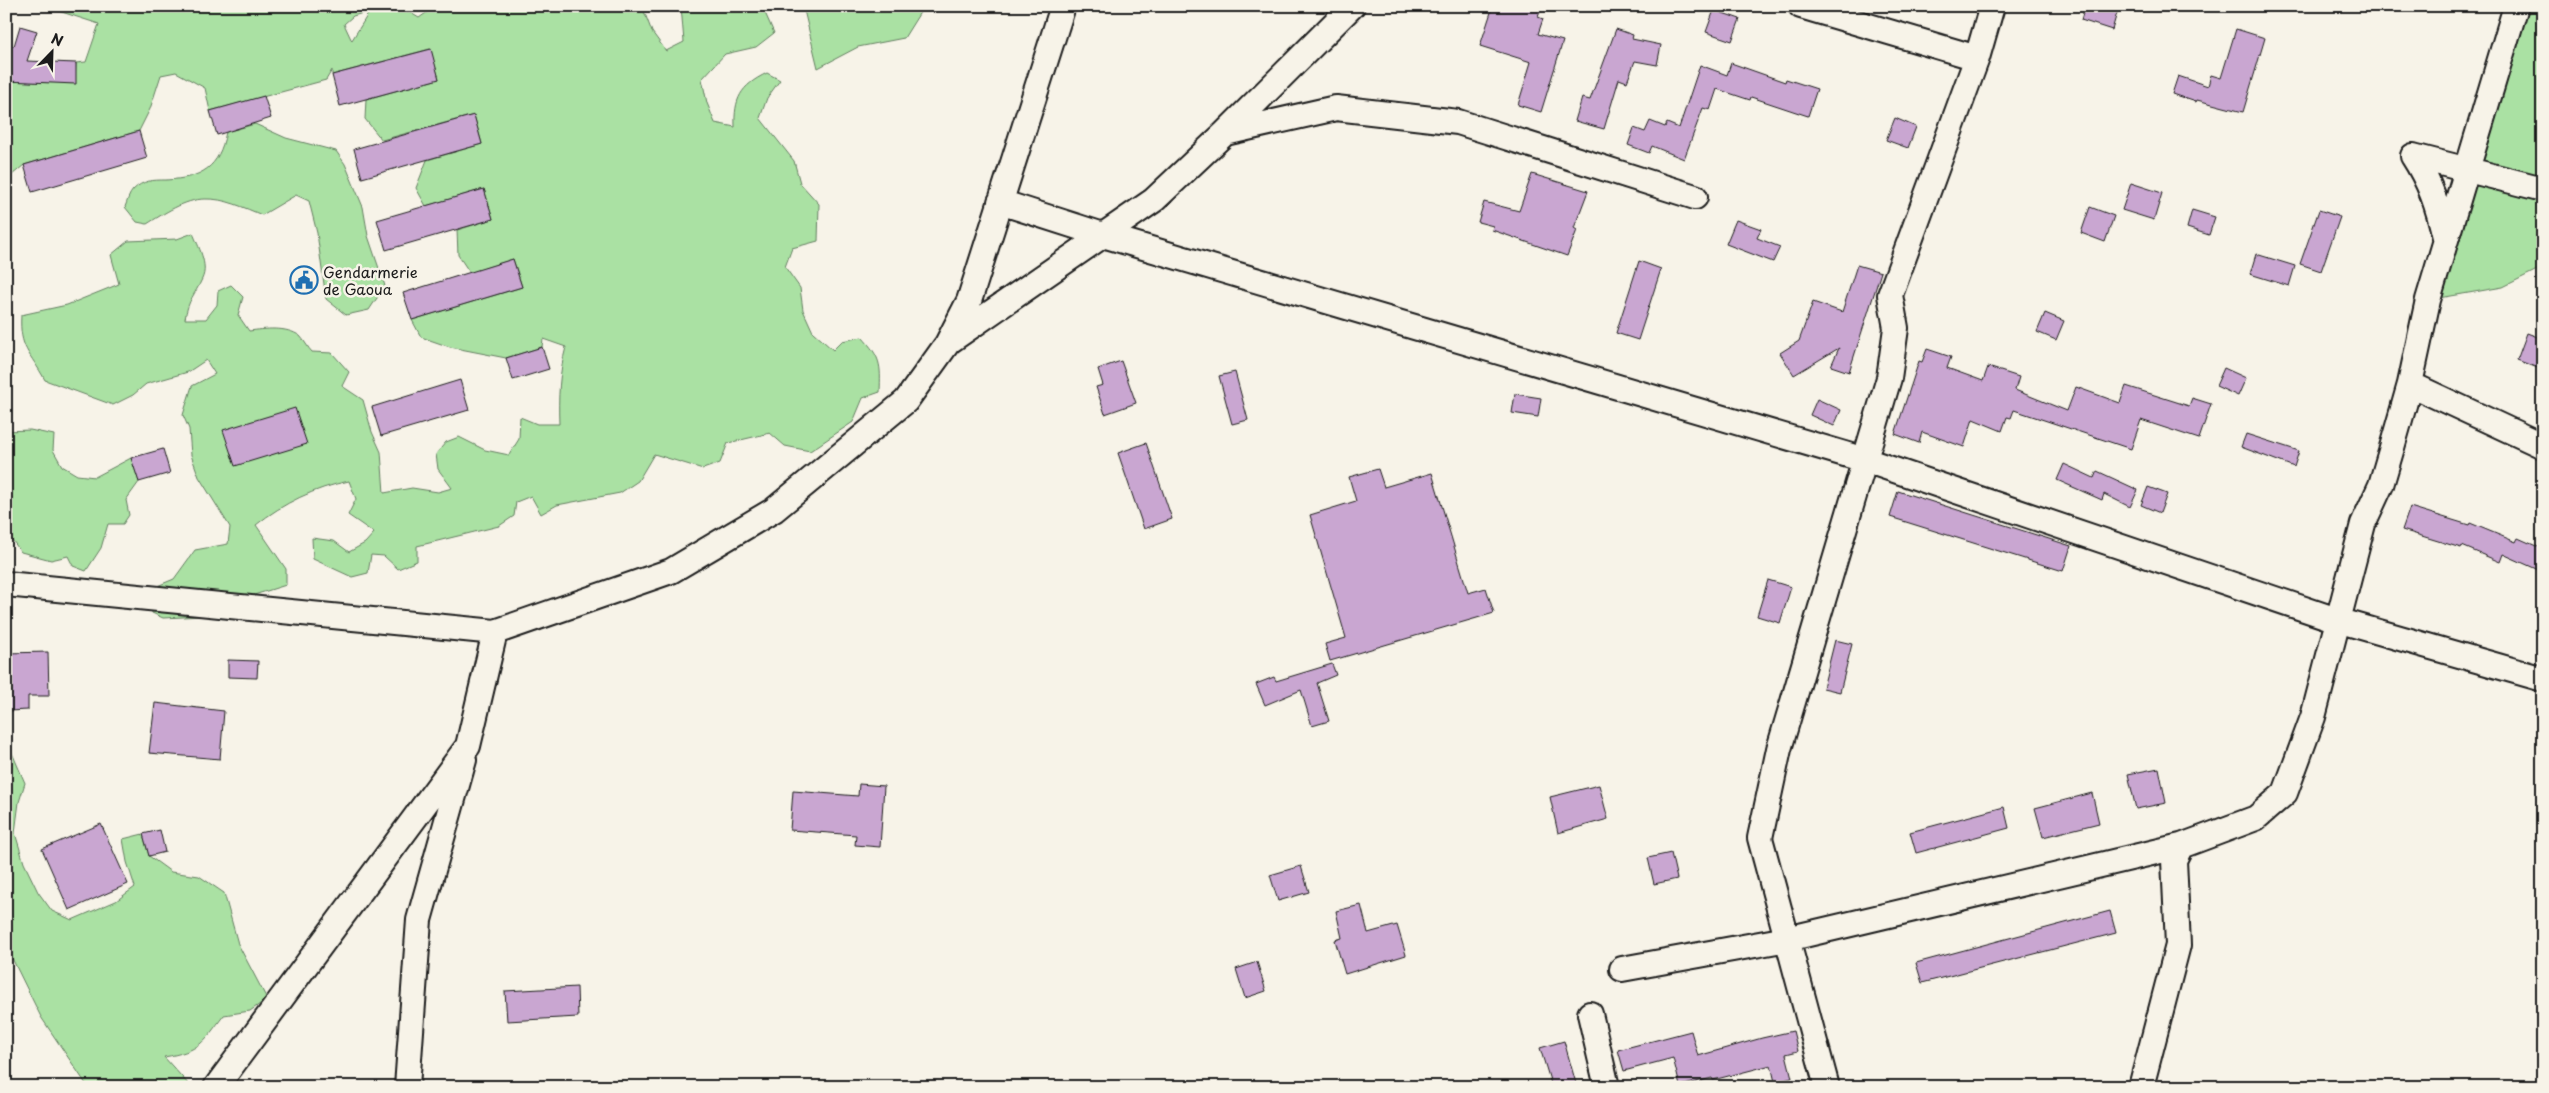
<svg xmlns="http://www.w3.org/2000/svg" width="2549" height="1093" font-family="'Playpen Sans',sans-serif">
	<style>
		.green { fill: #aae1a3; stroke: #637e60; fill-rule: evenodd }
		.building { fill: #c9a6d1; stroke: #1c1c1c }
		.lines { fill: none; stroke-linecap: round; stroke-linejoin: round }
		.minor-casing { stroke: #1c1c1c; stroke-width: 28 }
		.minor { stroke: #f7f3e8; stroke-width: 24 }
		.labels { text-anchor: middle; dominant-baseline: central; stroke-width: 5; stroke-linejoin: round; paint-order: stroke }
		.poi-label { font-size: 15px; fill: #1c1c1c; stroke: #f7f3e8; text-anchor: start }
	</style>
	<rect width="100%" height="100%" fill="#f7f3e8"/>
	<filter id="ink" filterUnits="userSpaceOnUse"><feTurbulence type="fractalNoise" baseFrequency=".02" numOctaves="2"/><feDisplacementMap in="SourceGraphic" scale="10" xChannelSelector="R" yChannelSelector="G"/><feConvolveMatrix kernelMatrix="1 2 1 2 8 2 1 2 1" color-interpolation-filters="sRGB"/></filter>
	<g filter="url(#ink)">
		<path class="green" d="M 43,6 L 399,6 L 419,18 L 436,6 L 642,6 L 652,32 L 666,51 L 684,42 L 681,6 L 762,6 L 774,33 L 756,47 L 725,54 L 702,79 L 707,103 L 715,123 L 735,127 C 734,99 740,86 767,73 L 780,80 L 767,98 L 760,118 L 794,161 L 800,183 L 819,204 L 818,241 L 792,248 L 785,267 L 800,288 L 803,310 L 813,332 L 833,350 L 842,341 L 862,337 C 881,358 881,364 880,392 L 863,398 L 853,422 L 810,451 L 785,446 L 770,433 L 728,443 L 720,463 L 703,469 L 654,454 L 638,481 L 620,493 L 557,505 L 541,514 L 531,496 L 516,502 L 514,516 L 499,526 L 417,546 L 417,561 L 398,569 L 384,556 L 371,555 L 368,573 L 352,577 L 313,559 L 312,538 L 334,541 L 349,552 L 365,543 L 374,533 L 348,515 L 356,499 L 349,481 C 315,488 283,503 256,525 L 286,569 L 286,585 L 254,595 L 203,616 L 163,618 L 152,613 L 150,589 L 174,579 L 195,550 L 228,544 L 230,527 L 199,477 L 191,455 L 189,429 L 183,415 L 192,386 L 215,374 L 206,360 L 188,372 L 146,384 L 133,395 L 113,405 L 45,380 C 30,352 19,349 21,315 L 67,305 L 119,284 L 111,255 L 128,241 L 177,239 L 193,233 C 198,246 209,265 202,279 C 195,295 188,299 185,319 L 206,319 L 217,305 L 218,291 L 231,285 L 243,297 L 238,315 L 249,331 C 265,329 286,326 300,336 C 304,340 308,348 312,352 L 332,353 L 349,372 L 342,386 L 363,400 L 372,432 L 381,452 L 384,493 L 412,488 L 438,492 L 452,488 L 438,469 L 436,454 L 446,442 L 459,437 L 485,450 L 509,455 L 519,439 L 520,417 L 537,424 L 559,424 C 558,397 559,373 566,347 L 543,339 L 542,347 L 506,358 L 450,347 L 421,337 L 412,320 L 522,287 L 513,259 L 470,273 L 458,255 L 457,230 L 493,219 L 484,189 L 426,206 L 416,188 L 427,160 L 482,144 L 474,115 L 382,140 L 365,119 L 366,99 L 439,79 L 430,49 L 332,75 L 332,70 L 326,80 L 210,111 L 205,88 L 176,72 L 161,75 L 150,109 L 139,131 L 24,165 L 6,180 L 6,84 L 12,81 L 75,83 L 76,63 L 86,62 L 99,24 ZM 370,11 L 352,40 L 351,39 L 344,24 L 353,16 Z
			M 803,6 L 924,6 L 904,38 L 858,47 L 818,68 Z
			M 2516,6 L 2543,6 L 2543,267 L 2503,287 L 2428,300 Z
			M 255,124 L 286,138 L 336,151 L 345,164 L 363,207 L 368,236 L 385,286 L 369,310 L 346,315 L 326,299 L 317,233 L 309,201 L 296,195 L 262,215 C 245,208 224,198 205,199 C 185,199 163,214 147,224 L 137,222 L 125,207 C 127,202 129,194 133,190 C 143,180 153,180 166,180 C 202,178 219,168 226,132 Z
			M 30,430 L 54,435 L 53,450 L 62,466 L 77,475 L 95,477 L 131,458 L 139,482 L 126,500 L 129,515 L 123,524 L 108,524 L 101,548 L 86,571 L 73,566 L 68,556 L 51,560 L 21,552 L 7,533 L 6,431 Z
			M 6,739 L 25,783 L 19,802 L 15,833 L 24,863 L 38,892 L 52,911 L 72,920 L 116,901 L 135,887 L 127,862 L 123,839 L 143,834 L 149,856 L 171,872 L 199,876 L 224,893 L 238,944 L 267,999 L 250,1011 L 224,1015 C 203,1043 200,1051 164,1057 L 191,1087 L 88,1087 L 41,1017 L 6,946 Z"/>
		<path class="building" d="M 1493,6 L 1542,6 L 1538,17 L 1543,19 L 1538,34 L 1563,41 L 1541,112 L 1518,105 L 1531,62 L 1480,46 Z
			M 2085,6 L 2119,6 L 2112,30 L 2081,20 Z
			M 1714,10 L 1740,19 L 1732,41 L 1706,32 Z
			M 20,26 L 37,31 L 27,61 L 76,63 L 76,84 L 6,81 L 6,44 L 14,46 Z
			M 1616,29 L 1633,35 L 1632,39 L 1661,45 L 1657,65 L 1635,61 L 1627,82 L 1619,79 L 1604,129 L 1575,121 L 1582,98 L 1590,100 Z
			M 2236,29 L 2265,38 L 2243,112 L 2197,100 L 2196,102 L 2172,94 L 2178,76 L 2208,86 L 2211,75 L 2221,78 Z
			M 431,49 L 439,79 L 340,106 L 332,75 Z
			M 1731,63 L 1785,82 L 1786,79 L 1817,89 L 1808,116 L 1751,97 L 1750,100 L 1717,89 L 1710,110 L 1703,108 L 1684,159 L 1652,146 L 1649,153 L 1628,145 L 1634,128 L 1645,132 L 1650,121 L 1665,127 L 1667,123 L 1679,128 L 1700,65 L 1727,75 Z
			M 264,96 L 271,118 L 217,135 L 210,111 Z
			M 474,115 L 482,144 L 362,178 L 354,149 Z
			M 1895,118 L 1916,127 L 1908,148 L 1886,140 Z
			M 139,131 L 147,158 L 32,192 L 24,165 Z
			M 1532,174 L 1588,191 L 1574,228 L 1577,230 L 1567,256 L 1492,230 L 1493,226 L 1478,222 L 1484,202 L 1519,211 Z
			M 2131,183 L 2162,193 L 2154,220 L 2122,210 Z
			M 484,189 L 493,219 L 386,250 L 377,220 Z
			M 2090,207 L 2114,216 L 2105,242 L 2081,233 Z
			M 2192,210 L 2215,217 L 2209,235 L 2187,228 Z
			M 2319,210 L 2340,217 L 2321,271 L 2300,264 Z
			M 1736,220 L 1761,229 L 1757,238 L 1780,247 L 1773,262 L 1726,244 Z
			M 2256,254 L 2295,266 L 2289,286 L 2250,274 Z
			M 513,259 L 522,287 L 412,320 L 403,293 Z
			M 1639,261 L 1661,269 L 1638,340 L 1616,333 Z
			M 1857,265 L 1881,272 L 1849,372 L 1831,366 L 1839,348 L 1794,375 L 1780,353 L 1799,341 L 1813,302 L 1842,312 Z
			M 2045,313 L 2064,321 L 2056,340 L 2037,332 Z
			M 2527,333 L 2543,339 L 2543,370 L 2517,360 Z
			M 542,347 L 549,369 L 513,380 L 506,358 Z
			M 1927,349 L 1951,357 L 1947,368 L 1983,381 L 1988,367 L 2019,377 L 2015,390 L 2067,411 L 2076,387 L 2120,403 L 2126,386 L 2189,406 L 2192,398 L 2211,404 L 2199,439 L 2141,420 L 2131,449 L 2014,410 L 2011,418 L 2007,417 L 2002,431 L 1973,419 L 1964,447 L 1922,432 L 1919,443 L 1895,434 L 1919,361 L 1922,362 Z
			M 1121,361 L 1136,403 L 1105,414 L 1096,387 L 1103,385 L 1098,369 Z
			M 2224,368 L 2246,378 L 2238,396 L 2216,386 Z
			M 1235,372 L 1248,420 L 1232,424 L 1219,376 Z
			M 460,380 L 469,410 L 381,436 L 372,407 Z
			M 1515,394 L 1541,398 L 1538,417 L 1512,413 Z
			M 1817,399 L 1841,410 L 1834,426 L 1810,415 Z
			M 295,408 L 307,444 L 235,466 L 223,430 Z
			M 2246,434 L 2299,451 L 2294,467 L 2241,447 Z
			M 1146,443 L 1172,519 L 1144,529 L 1118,453 Z
			M 163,449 L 170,473 L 139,482 L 131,458 Z
			M 2064,464 L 2094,478 L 2097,471 L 2138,490 L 2130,507 L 2104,494 L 2102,500 L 2057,480 Z
			M 1378,469 L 1384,487 L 1432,473 L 1468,593 L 1486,588 L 1494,613 L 1330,661 L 1325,644 L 1346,638 L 1310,515 L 1356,501 L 1349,477 Z
			M 2148,487 L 2167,494 L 2160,513 L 2141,505 Z
			M 1898,491 L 2071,546 L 2063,571 L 1890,517 Z
			M 2410,507 L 2469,525 L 2470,523 L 2516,542 L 2518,538 L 2543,549 L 2543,572 L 2503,554 L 2500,562 L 2462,546 L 2461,548 L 2402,530 Z
			M 1768,580 L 1791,587 L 1780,623 L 1757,616 Z
			M 1835,640 L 1852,644 L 1840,692 L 1823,688 Z
			M 48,652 L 49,696 L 28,696 L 28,710 L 8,711 L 6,653 Z
			M 228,660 L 258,661 L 257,678 L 228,677 Z
			M 1332,664 L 1336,675 L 1317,683 L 1329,721 L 1312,726 L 1301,690 L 1265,705 L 1256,684 L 1274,677 L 1276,681 Z
			M 155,703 L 224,711 L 220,759 L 149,753 Z
			M 2159,768 L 2166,803 L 2136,809 L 2128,774 Z
			M 859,784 L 884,786 L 880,847 L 855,845 L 856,835 L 790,830 L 793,791 L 858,796 Z
			M 1599,785 L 1608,819 L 1558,833 L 1550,797 Z
			M 2092,793 L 2099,823 L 2043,837 L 2035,808 Z
			M 2004,807 L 2009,828 L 1916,853 L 1910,832 Z
			M 101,824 L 128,884 L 69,910 L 42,849 Z
			M 160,830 L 165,852 L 149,856 L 143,834 Z
			M 1671,853 L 1677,879 L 1654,884 L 1648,858 Z
			M 1301,866 L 1309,892 L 1278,901 L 1270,875 Z
			M 1361,905 L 1368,933 L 1397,925 L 1406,955 L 1345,974 L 1335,940 L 1342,938 L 1336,911 Z
			M 2110,911 L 2116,933 L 1922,983 L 1916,963 Z
			M 1257,962 L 1266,991 L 1245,998 L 1236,969 Z
			M 577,987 L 578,1017 L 507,1021 L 505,991 Z
			M 1691,1031 L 1698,1056 L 1762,1038 L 1793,1031 L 1798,1051 L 1786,1054 L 1792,1078 L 1775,1082 L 1771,1065 L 1713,1080 L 1712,1078 L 1680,1086 L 1673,1058 L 1624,1071 L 1618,1050 Z
			M 1564,1041 L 1577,1087 L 1552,1087 L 1540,1048 Z"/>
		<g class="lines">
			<g class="minor-casing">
				<path id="minor" d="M 1801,6 L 1977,58
					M 1225,133 L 1336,108 L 1458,122 L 1695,197
					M 2413,156 L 2543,189
					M 2413,156 C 2430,182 2438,207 2445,237
					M 1000,202 L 1103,235 L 1865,460 L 2337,620 L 2543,679
					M 950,341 L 1154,200 L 1225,133 L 1352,6
					M 2410,384 L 2543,446
					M 6,584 L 495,632 L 671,571 L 774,510 L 906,401 L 947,344 L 969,301 L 1063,6
					M 1622,969 L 1787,939 L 2181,846
					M 1590,1014 L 1607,1087
					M 216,1087 L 468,746 L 495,632
					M 407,1087 L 419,920 L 464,760
					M 1827,1087 L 1760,838 L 1779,749 L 1889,378 L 1896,328 L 1890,295 L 1977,58 L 1992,6
					M 2141,1087 L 2178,945 L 2174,860 L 2181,846 L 2256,818 L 2285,793 L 2313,717 L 2363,524 L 2381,485 L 2391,451 L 2410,384 L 2428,300 L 2516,6"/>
			</g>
			<use href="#minor" class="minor"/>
		</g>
	</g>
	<defs>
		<g id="civic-ring" transform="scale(1.4375)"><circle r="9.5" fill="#f7f3e8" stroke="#1f6fb2" stroke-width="1.5"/><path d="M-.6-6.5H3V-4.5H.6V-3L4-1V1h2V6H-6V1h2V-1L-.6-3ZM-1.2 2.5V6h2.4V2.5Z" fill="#1f6fb2"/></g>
	</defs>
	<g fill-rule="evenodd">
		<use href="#civic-ring" x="304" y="280"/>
	</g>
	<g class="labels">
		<g class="poi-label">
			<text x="323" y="271">Gendarmerie<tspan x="323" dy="17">de Gaoua</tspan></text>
		</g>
	</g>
	<rect width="2549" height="1093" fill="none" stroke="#f7f3e8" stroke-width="25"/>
	<rect x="12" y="12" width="2524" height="1068" fill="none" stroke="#1c1c1c" stroke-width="2" filter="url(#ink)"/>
	<g transform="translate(52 52) rotate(23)" stroke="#f7f3e8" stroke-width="4" paint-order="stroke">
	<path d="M0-4L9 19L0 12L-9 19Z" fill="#1c1c1c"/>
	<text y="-8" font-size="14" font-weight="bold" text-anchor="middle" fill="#1c1c1c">N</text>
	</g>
</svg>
